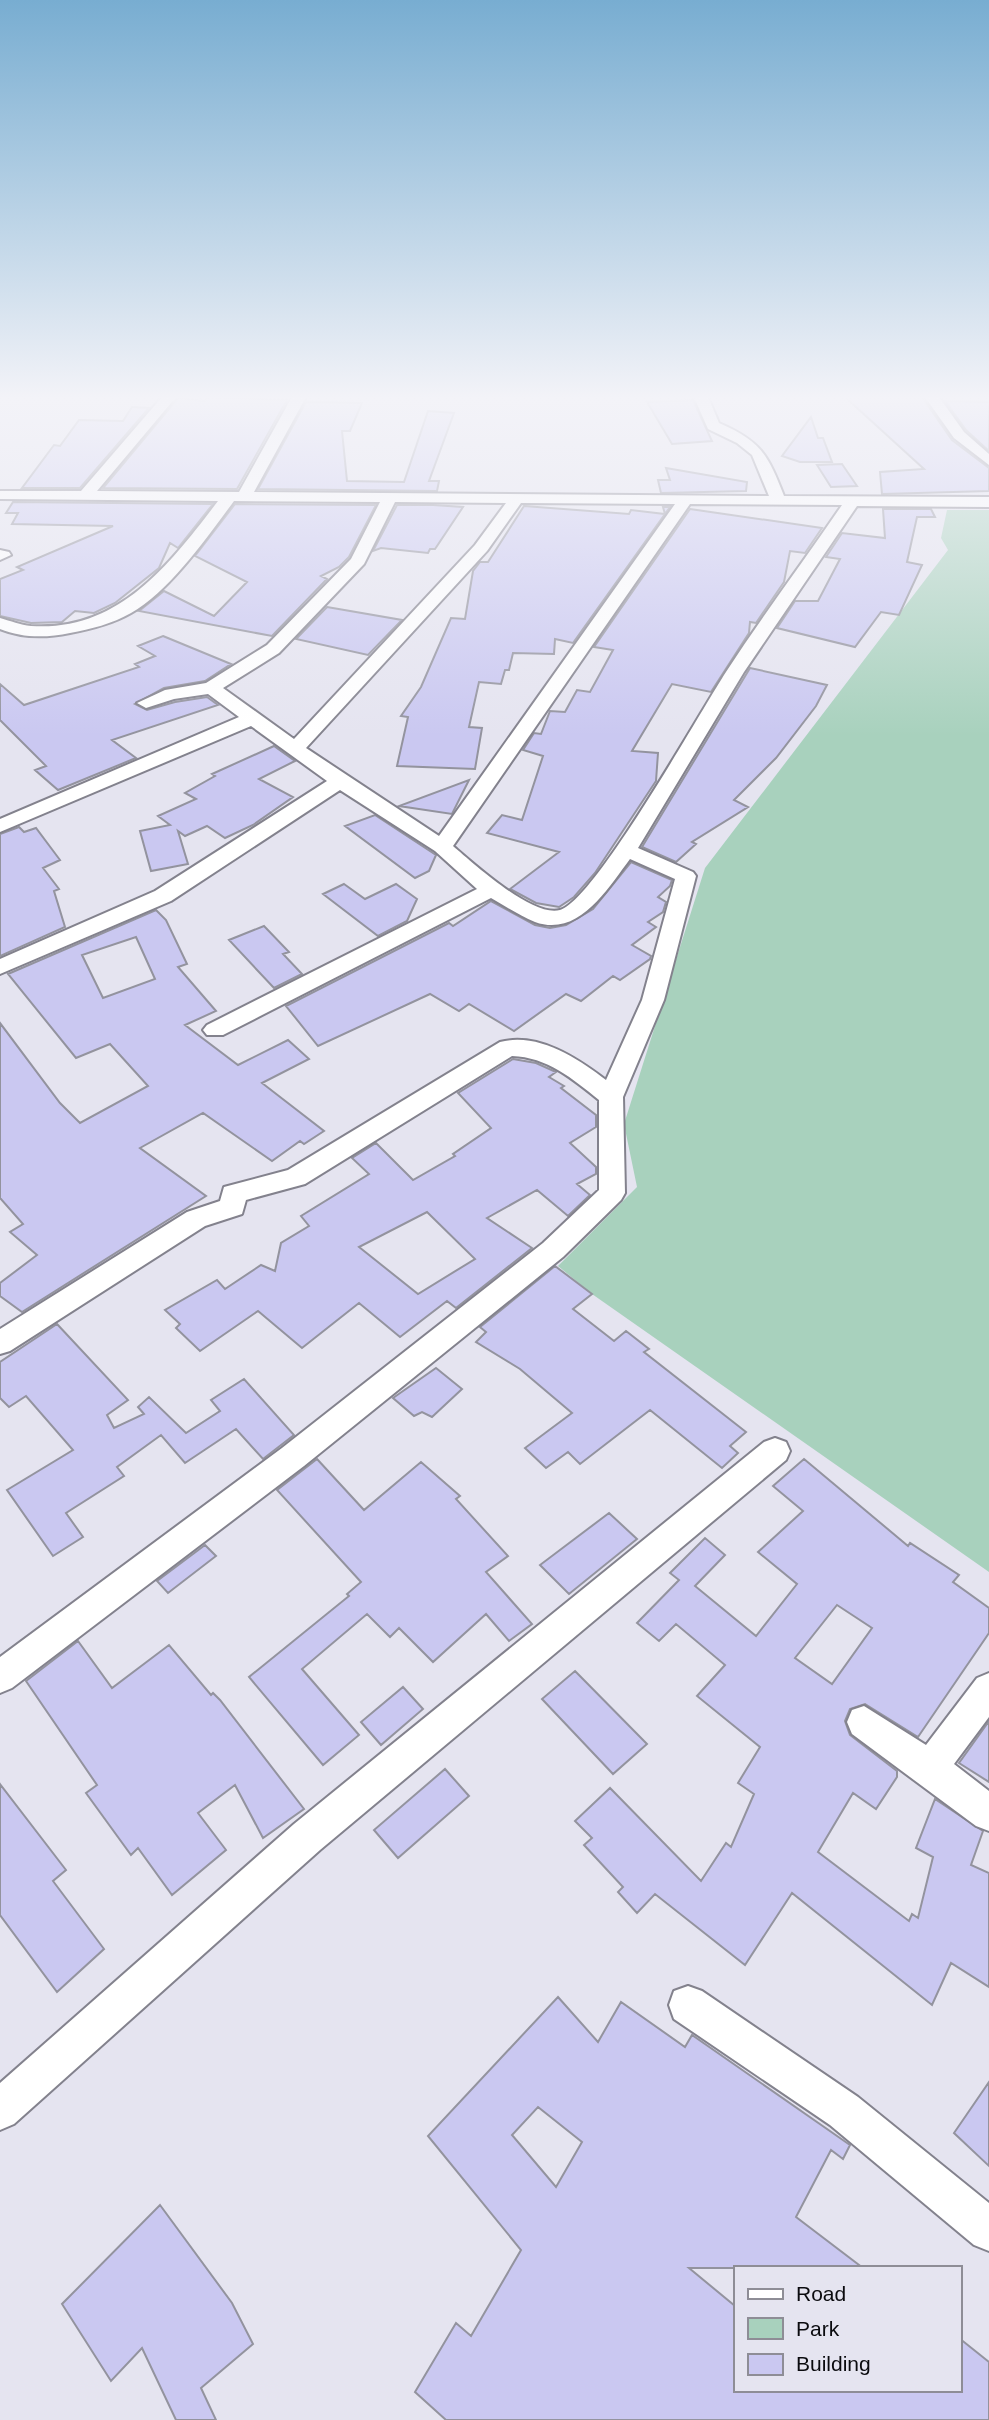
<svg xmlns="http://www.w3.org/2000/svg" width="989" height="2420" font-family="Arial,sans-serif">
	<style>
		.green { fill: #a8d1bd }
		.building { fill: #cac8f1; stroke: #93939e; stroke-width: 2; fill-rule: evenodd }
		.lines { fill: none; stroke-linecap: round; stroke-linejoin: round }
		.minor-casing { stroke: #83828d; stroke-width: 4 }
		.minor { fill: #fff; fill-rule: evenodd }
	</style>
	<rect width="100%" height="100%" fill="#e5e4f0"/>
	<path class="green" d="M 947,510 L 989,510 L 989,1572 L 592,1294 L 558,1266 L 637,1187 L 624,1124 L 705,868 L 948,550 L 941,538 Z"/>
	<path class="building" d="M 208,397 L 287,400 L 237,489 L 103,488 L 178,398 L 205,401 Z
		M 845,397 L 922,397 L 952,440 L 989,468 L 989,491 L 882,494 L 880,472 L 924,469 Z
		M 693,400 L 712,441 L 672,444 L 647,402 Z
		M 945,401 L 989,402 L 989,451 L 966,430 Z
		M 306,402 L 362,403 L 350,431 L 342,431 L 347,481 L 404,482 L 428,411 L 454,413 L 429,481 L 439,481 L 437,491 L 258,489 Z
		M 132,407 L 149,408 L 80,488 L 22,488 L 54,445 L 60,446 L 79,420 L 123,421 Z
		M 811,417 L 818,438 L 823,438 L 832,462 L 800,462 L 782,456 Z
		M 842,464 L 857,486 L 831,487 L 817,465 Z
		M 666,468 L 747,482 L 746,491 L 661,493 L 658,480 L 670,480 Z
		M 13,502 L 213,504 L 178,548 L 170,543 L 159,568 L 115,603 L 94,613 L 75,611 L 62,622 L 31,623 L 0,616 L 0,579 L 23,570 L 17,567 L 113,526 L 12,524 L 18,513 L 6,513 Z
		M 235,504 L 376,505 L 349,557 L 339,567 L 321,576 L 327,579 L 272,636 L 139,611 L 164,591 L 214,616 L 247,582 L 195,556 Z
		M 397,505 L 433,505 L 463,507 L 435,549 L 430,549 L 428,553 L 381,548 L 373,551 Z
		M 524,506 L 629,514 L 631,510 L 665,514 L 663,507 L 670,507 L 573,643 L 555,639 L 554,654 L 513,653 L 509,670 L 505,670 L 501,684 L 479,682 L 469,727 L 482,728 L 475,769 L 397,766 L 408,717 L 401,716 L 421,687 L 451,618 L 465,619 L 473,571 L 480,562 L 488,562 Z
		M 690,509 L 822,528 L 805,553 L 790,551 L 784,582 L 756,623 L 750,622 L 749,633 L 711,692 L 672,684 L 632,751 L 658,753 L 656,781 L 595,873 L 574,897 L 559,907 L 536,903 L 510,889 L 559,852 L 487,833 L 502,815 L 522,820 L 543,756 L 523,750 L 534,733 L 541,734 L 550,711 L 565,712 L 577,690 L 590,692 L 613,650 L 594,647 Z
		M 883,509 L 931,509 L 935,517 L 917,517 L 907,562 L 922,565 L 899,615 L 881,612 L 855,647 L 777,628 L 795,601 L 818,601 L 840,559 L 826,557 L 842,533 L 885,538 Z
		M 327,607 L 402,620 L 368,655 L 296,639 Z
		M 163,636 L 231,664 L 205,681 L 164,688 L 135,704 L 147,710 L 175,702 L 207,697 L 218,705 L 112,740 L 136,758 L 58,790 L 35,770 L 46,766 L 0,720 L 0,684 L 24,705 L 139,667 L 135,664 L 155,656 L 138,646 Z
		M 750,668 L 827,685 L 816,706 L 776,758 L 734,800 L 748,807 L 692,842 L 696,844 L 676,862 L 642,847 Z
		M 274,746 L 295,761 L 259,779 L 293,797 L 253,825 L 225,838 L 207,826 L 185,836 L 178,831 L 188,864 L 151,871 L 140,831 L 170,825 L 158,816 L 196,799 L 185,793 L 215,776 L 212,774 Z
		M 469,780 L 452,814 L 399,806 Z
		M 375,815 L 436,855 L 429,871 L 415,878 L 345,826 Z
		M 19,827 L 24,832 L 36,828 L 60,860 L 43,868 L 59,889 L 54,891 L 65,927 L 0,956 L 0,834 Z
		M 631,862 L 672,880 L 670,886 L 658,897 L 666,902 L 663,912 L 648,922 L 656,927 L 632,945 L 651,956 L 650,959 L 620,980 L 613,976 L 581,1001 L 566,994 L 514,1031 L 469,1004 L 459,1011 L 430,994 L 318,1046 L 286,1006 L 449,923 L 453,926 L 491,901 L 535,925 L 550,928 L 566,925 L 593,909 Z
		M 344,884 L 365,899 L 396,884 L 417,899 L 407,921 L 378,936 L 323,894 Z
		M 156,910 L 166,920 L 187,964 L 178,967 L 216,1011 L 185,1025 L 238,1065 L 288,1040 L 309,1059 L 262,1083 L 324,1131 L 304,1144 L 300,1141 L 272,1161 L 203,1113 L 140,1148 L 206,1196 L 22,1312 L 0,1296 L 0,1283 L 37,1255 L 10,1232 L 23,1224 L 0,1198 L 0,1023 L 60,1103 L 80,1123 L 148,1086 L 110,1044 L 76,1058 L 8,974 ZM 136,937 L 155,979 L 103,998 L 82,955 Z
		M 264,926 L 289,952 L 283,954 L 302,974 L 274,988 L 229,940 Z
		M 513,1059 L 536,1063 L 556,1072 L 549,1077 L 564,1086 L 561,1088 L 596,1115 L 596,1127 L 570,1143 L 596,1167 L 596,1174 L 577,1184 L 590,1195 L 568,1216 L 537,1190 L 487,1218 L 532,1248 L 456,1308 L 447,1301 L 400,1337 L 359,1303 L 302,1348 L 258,1311 L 200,1351 L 176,1328 L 180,1324 L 165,1310 L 217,1280 L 225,1289 L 261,1265 L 275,1271 L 281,1243 L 309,1226 L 301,1216 L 369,1174 L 352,1158 L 376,1143 L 413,1180 L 455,1156 L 453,1154 L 491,1128 L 458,1093 ZM 427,1212 L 475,1259 L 418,1294 L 359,1247 Z
		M 555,1266 L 592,1294 L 573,1309 L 614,1341 L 626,1331 L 649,1349 L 644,1352 L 746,1432 L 730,1446 L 738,1453 L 722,1468 L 650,1410 L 580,1464 L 568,1452 L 546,1468 L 525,1448 L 572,1413 L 520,1369 L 476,1342 L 486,1332 L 480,1327 Z
		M 57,1324 L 128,1400 L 107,1415 L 114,1428 L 144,1414 L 138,1407 L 149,1397 L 186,1433 L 220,1411 L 211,1400 L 244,1379 L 294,1435 L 263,1459 L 236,1429 L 185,1463 L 161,1435 L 117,1467 L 124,1476 L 66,1513 L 83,1537 L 53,1556 L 7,1490 L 73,1450 L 26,1396 L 9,1407 L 0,1398 L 0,1362 Z
		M 436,1368 L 462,1389 L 432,1417 L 422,1412 L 414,1416 L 393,1398 Z
		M 317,1459 L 364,1510 L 421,1462 L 460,1496 L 456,1499 L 508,1556 L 486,1572 L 532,1624 L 509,1641 L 486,1614 L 433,1662 L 399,1628 L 390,1637 L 367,1614 L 302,1669 L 359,1735 L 323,1765 L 249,1677 L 349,1596 L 347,1594 L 361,1582 L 277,1490 Z
		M 804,1459 L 908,1546 L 910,1543 L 959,1575 L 953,1582 L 989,1608 L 989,1633 L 918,1737 L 865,1704 L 850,1709 L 845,1721 L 850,1735 L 897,1771 L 897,1777 L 876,1809 L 853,1793 L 818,1852 L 909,1921 L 912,1914 L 918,1918 L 933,1857 L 916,1848 L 935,1799 L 983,1831 L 971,1865 L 989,1873 L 989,1987 L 951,1963 L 932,2005 L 792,1893 L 745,1965 L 655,1894 L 637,1913 L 618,1892 L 623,1887 L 584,1845 L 592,1838 L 575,1821 L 610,1788 L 701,1881 L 726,1843 L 731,1847 L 754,1794 L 738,1783 L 760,1747 L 697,1696 L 725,1665 L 676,1624 L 659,1641 L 637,1623 L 679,1580 L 670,1573 L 705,1538 L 725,1555 L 695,1586 L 756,1636 L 797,1584 L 758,1552 L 803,1511 L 773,1486 ZM 837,1605 L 872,1628 L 832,1684 L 795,1658 Z
		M 609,1513 L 637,1539 L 569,1594 L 540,1565 Z
		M 205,1545 L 216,1556 L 168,1593 L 157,1581 Z
		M 78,1641 L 112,1688 L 169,1645 L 211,1695 L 213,1693 L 220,1700 L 304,1809 L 263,1838 L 235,1785 L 198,1813 L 226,1850 L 172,1895 L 138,1848 L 131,1855 L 86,1793 L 97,1785 L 26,1681 Z
		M 575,1671 L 647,1744 L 613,1774 L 542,1699 Z
		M 403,1687 L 423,1709 L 381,1745 L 361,1722 Z
		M 989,1721 L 989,1782 L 959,1763 Z
		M 445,1769 L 469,1796 L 398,1858 L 374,1830 Z
		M 0,1784 L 66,1870 L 53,1881 L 104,1949 L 57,1992 L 0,1915 Z
		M 558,1997 L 598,2042 L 621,2002 L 685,2047 L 692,2035 L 850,2145 L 843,2159 L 831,2150 L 796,2217 L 863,2268 L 689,2268 L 735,2306 L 735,2390 L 959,2390 L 959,2338 L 989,2362 L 989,2420 L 446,2420 L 415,2392 L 456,2323 L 471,2336 L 521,2250 L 428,2136 ZM 538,2107 L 582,2142 L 556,2187 L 512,2135 Z
		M 989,2082 L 989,2166 L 954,2133 Z
		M 160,2205 L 232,2303 L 253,2344 L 201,2388 L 216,2420 L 176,2420 L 142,2348 L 111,2381 L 62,2304 Z"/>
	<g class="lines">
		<g class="minor-casing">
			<path id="minor" d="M 162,397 L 176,397 L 97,491 L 239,492 L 292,397 L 306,397 L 254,492 L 769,496 L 752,455 L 737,443 L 708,429 L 694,397 L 708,397 L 719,423 C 761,441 768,455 784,496 L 989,497 L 989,507 L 857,506 L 744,672 L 638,848 L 693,872 L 696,876 L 664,1000 L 623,1097 L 625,1193 L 621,1200 L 563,1257 L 304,1466 L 12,1688 L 0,1693 L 0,1657 L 282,1448 L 543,1243 L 599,1190 L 599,1100 C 573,1079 547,1057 512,1056 L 305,1184 L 246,1200 L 242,1214 L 205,1226 L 10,1351 L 0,1354 L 0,1329 L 187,1212 L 220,1201 L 224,1187 L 288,1170 L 500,1042 C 538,1032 577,1058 606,1080 L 642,1000 L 675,879 L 630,859 C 608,888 579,938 535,922 C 520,916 505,906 491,898 L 223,1035 L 207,1035 L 203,1030 L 207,1025 L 477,889 L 435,851 L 340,790 L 171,901 L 0,974 L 0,959 L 155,891 L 327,781 L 251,726 L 0,832 L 0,819 L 239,717 L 208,694 L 174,699 L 146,708 L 137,703 L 165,690 L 206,683 L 267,645 L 351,559 L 380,502 L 234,501 C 208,536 169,592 131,613 C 112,624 91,629 70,633 C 46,638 22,638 0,629 L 0,618 C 11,621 20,625 31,626 C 119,632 170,564 218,501 L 0,499 L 0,491 L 81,491 ZM 395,502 L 506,503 L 475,545 L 294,739 L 223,688 L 279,653 L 364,564 ZM 521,503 L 675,504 L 439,836 L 306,748 L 487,551 ZM 690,504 L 842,505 C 804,561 763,615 726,672 C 700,712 595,900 560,910 C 533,918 473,863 453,846 Z
				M 925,397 L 939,397 L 964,432 L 989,454 L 989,465 L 954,438 Z
				M 0,550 L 9,552 L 11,555 L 0,560 Z
				M 775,1438 L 786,1442 L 790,1451 L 786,1460 L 320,1850 L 14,2124 L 0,2130 L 0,2083 L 294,1824 L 764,1442 Z
				M 989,1673 L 989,1717 L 954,1764 L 989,1791 L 989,1831 L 976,1826 L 852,1734 L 847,1722 L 852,1710 L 864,1706 L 926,1745 L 977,1678 Z
				M 688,1986 L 702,1991 L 858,2097 L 989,2203 L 989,2251 L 974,2245 L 830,2125 L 674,2019 L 669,2005 L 674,1991 Z"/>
		</g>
		<use href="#minor" class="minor"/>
	</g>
	<linearGradient id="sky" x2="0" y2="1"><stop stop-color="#78add1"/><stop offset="0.54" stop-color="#f3f3f8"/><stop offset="1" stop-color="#f3f3f8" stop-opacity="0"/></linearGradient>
	<rect width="989" height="736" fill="url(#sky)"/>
	<rect x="734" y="2266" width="228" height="126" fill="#e5e4f0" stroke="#8e8d96" stroke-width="2"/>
	<rect x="748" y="2289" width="35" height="10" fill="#ffffff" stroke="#8e8d96" stroke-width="2"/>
	<text x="796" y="2301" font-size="21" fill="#0b0b0f">Road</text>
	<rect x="748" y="2318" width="35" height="21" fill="#a8d1bd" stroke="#8e8d96" stroke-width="2"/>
	<text x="796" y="2336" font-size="21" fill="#0b0b0f">Park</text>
	<rect x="748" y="2354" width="35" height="21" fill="#cac8f1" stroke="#8e8d96" stroke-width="2"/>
	<text x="796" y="2371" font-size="21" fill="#0b0b0f">Building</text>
</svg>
